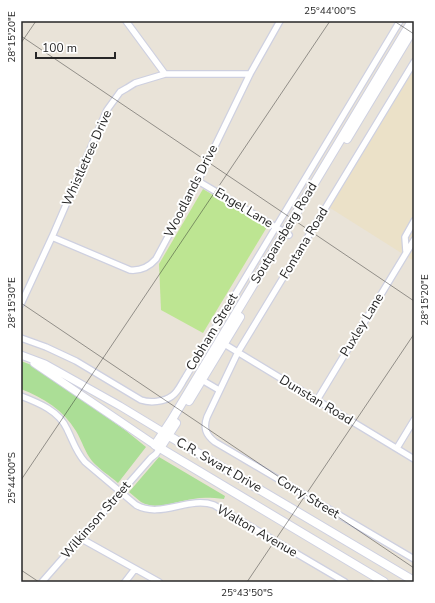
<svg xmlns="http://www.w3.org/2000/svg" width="435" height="603" font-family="'Nunito Sans',sans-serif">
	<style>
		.education { fill: #ebe1c8 }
		.green { fill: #abde96 }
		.pitch { fill: #bde592 }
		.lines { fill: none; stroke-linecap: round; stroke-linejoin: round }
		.minor-casing { stroke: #ced0e0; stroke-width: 8 }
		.tertiary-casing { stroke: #ced0e0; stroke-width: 9 }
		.secondary-casing { stroke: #ced0e0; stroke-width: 10 }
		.minor { stroke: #fff; stroke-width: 5.5 }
		.tertiary { stroke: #fff; stroke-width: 7 }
		.secondary { stroke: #fff; stroke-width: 8 }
		.ticks { fill: none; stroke: #272727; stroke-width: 1; stroke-opacity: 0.45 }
		.labels { text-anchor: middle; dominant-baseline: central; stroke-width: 4; stroke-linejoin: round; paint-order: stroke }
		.street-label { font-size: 13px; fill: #272727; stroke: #fff }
		.neatline { fill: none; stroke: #272727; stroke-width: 1.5 }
		.ticks-label { font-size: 10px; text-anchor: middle; fill: #272727 }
	</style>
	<rect width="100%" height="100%" fill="#e9e3d8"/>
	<path class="education" d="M 414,62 L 414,261 L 327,206 Z"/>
	<path class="green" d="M 21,361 L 34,366 L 125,430 L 146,447 L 118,483 C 110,476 99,469 92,461 C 85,452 82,441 76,431 C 63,410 44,398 21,389 Z
		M 159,457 L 225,496 L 224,499 C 213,498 203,497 193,499 C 176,501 157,511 141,502 C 137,499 133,495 129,492 Z"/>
	<path class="pitch" d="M 203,189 L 267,227 L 203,333 L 161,310 L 159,264 Z"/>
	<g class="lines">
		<g class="minor-casing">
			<path id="minor" d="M 126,21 L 165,74
				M 414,62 L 238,352 L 207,417 C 203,428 206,435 215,442 L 414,559
				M 198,181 L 289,235
				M 52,237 L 130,270 C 141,271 149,267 156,259 L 198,181 L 250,74 L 280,21
				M 406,251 L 405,237 L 414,221
				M 21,304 L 52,237 L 107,110 L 120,92 L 127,88 L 135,83 L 165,74 L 250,74
				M 21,338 L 46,347 L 76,361 L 141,400 C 150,403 164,402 172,396 C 178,392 181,384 185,378 L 400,21
				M 221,342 L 414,459
				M 202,380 L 219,390
				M 21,396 C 39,403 59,411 67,429 C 73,441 76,452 85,462 L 136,505 C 161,519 188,496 214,505 L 345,582
				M 317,400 L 414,240
				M 397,448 L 414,420
				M 80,538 L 159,582
				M 42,582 L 151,458 L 156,454 L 160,448
				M 125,582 L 135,569"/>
		</g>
		<g class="tertiary-casing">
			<path id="tertiary" d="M 21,355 L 45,364 L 120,406 L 163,432
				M 34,363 L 155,445"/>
		</g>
		<g class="secondary-casing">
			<path id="secondary" d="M 347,139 L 414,28
				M 189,401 L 240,317
				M 164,433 L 414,581
				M 160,448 L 176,423
				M 384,582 L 155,445 L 171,421 L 412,21"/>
		</g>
		<use href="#minor" class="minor"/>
		<use href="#tertiary" class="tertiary"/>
		<use href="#secondary" class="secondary"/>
	</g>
	<path class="ticks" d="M 394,21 L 414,34M 21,36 L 414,301M 21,43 L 36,21M 21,303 L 414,568M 21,480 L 330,21M 21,570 L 39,582M 247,582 L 414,334"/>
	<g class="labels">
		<g class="street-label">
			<text transform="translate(87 158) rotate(-66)">Whistletree Drive</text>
			<text transform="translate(191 191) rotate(-63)">Woodlands Drive</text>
			<text transform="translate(244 208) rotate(31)">Engel Lane</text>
			<text transform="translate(284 233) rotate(-59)">Soutpansberg Road</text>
			<text transform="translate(304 243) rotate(-59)">Fontana Road</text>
			<text transform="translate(362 325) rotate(-59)">Puxley Lane</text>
			<text transform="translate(212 332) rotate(-59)">Cobham Street</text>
			<text transform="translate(316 400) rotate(31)">Dunstan Road</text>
			<text transform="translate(219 465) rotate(30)">C.R. Swart Drive</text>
			<text transform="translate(308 497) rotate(31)">Corry Street</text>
			<text transform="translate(96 520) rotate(-49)">Wilkinson Street</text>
			<text transform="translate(257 531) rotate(30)">Walton Avenue</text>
		</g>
	</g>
	<rect width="435" height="603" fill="none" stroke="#ffffff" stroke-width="44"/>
	<path d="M36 52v6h79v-6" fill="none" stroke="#272727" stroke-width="2"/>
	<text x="42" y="52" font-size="12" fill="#272727" stroke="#ffffff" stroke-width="3" paint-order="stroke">100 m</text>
	<rect x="22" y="22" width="391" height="559" class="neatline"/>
	<g class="ticks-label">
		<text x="330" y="14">25°44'00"S</text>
		<text transform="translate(11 37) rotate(-90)" y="4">28°15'20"E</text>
		<text transform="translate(424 300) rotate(-90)" y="4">28°15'20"E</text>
		<text transform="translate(11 303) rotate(-90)" y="4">28°15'30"E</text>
		<text transform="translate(11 478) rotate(-90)" y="4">25°44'00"S</text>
		<text x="247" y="596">25°43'50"S</text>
	</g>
</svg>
